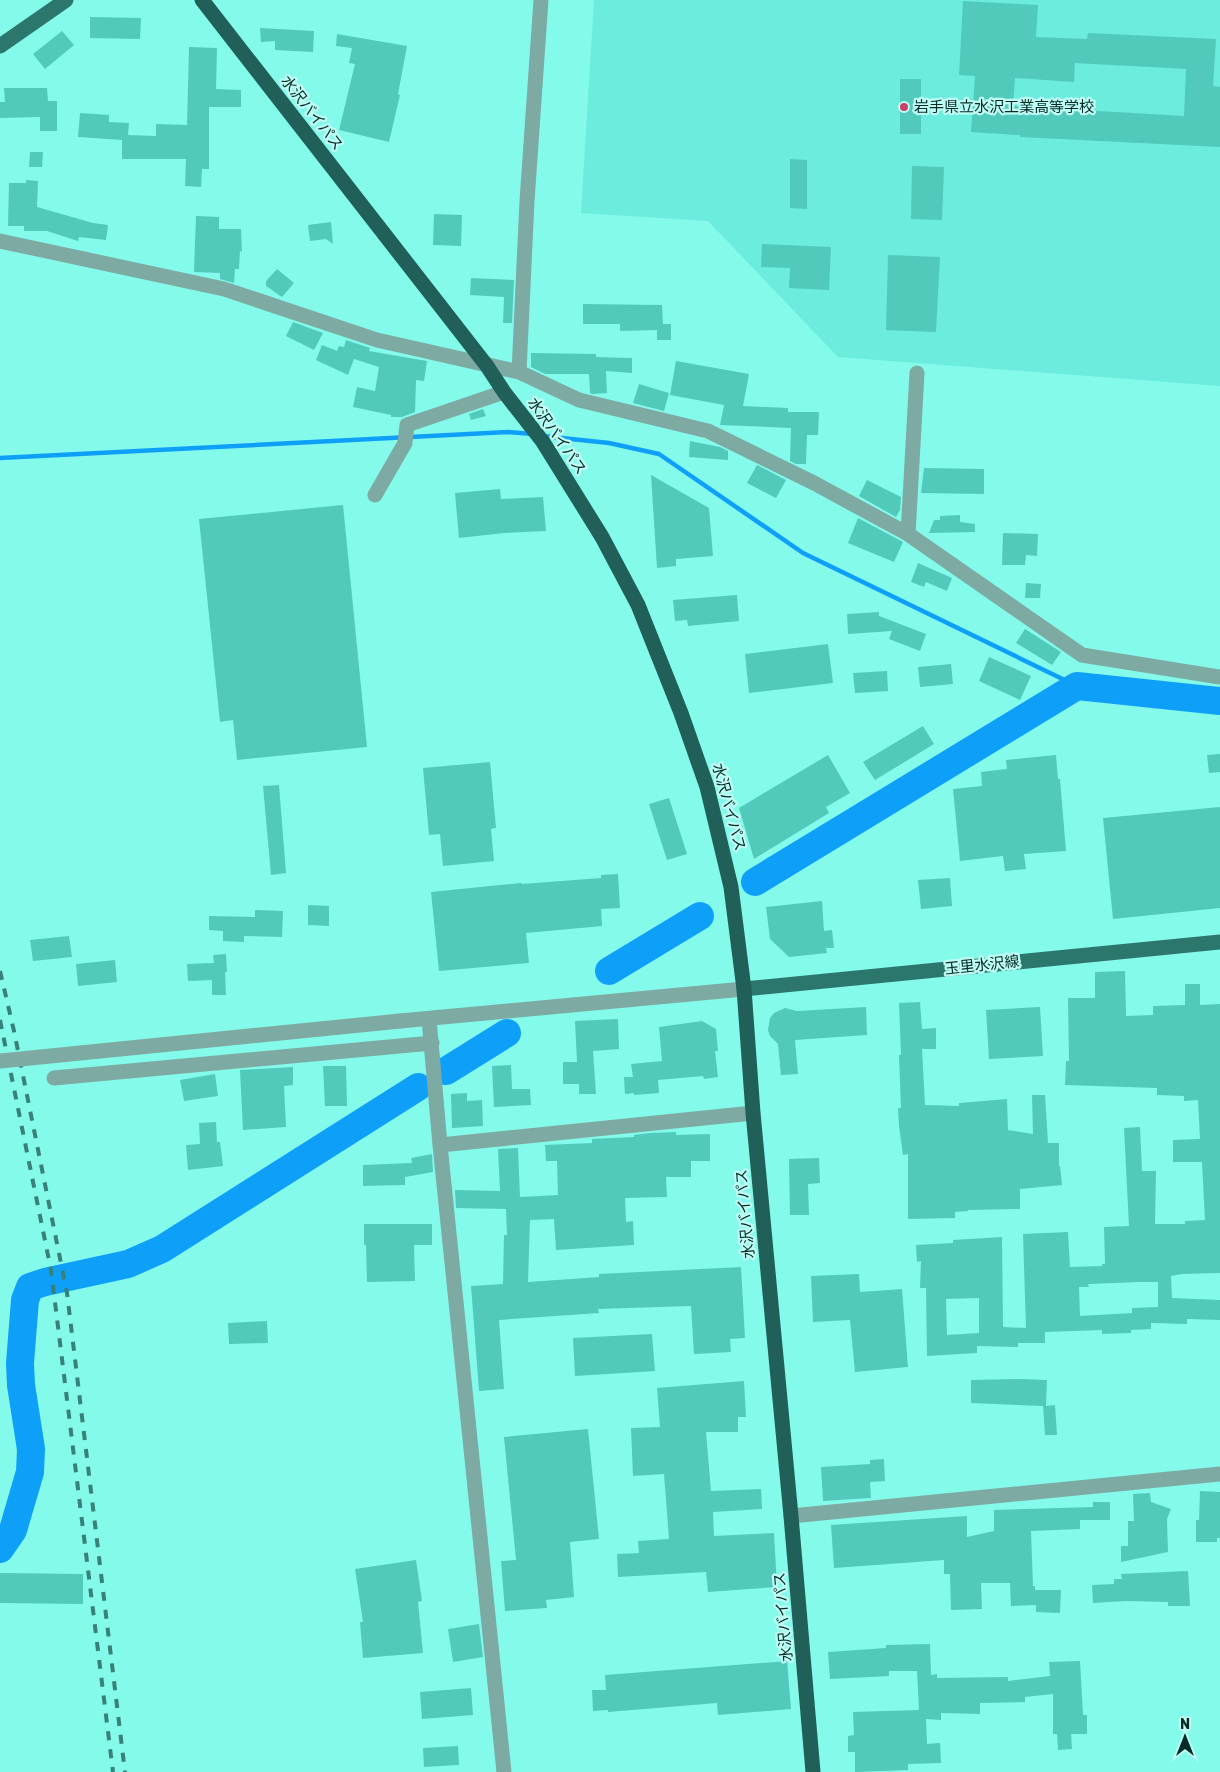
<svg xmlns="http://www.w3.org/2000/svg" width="1220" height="1772" font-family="Rubik,'Noto Sans JP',sans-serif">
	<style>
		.built { fill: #6becdd }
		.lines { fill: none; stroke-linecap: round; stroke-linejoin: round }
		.stream { stroke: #0ea0f9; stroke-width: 4.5 }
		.river { stroke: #0ea0f9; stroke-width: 28 }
		.building { fill: #51cabc; fill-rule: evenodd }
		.minor { stroke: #7daaa3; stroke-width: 15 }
		.major { stroke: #2b766d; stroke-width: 15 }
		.highway { stroke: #206059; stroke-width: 15 }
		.rail { stroke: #388178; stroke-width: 4; stroke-dasharray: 9 9; stroke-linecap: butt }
		.minor-bridge { stroke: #7daaa3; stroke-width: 15 }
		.poi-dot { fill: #cc3f6d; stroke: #befef5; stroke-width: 2 }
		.labels { text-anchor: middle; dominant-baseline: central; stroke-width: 4.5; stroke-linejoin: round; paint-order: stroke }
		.poi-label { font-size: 15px; fill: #032b27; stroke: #befef5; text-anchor: start }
		.street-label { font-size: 15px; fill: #032b27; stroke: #befef5 }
	</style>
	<rect width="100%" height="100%" fill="#84faeb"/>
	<path class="built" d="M 594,0 L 1220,0 L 1220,386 L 838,357 L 708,221 L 581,213 Z"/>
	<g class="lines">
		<path class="stream" d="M 543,436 L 609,443 L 659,454 L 803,553 L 1077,686
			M 0,458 L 508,432 L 533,434"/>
		<path class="river" d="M 755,882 L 1077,686 L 1220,701
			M 609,971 L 700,916
			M 446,1071 L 507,1033
			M 0,1549 L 13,1530 L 30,1472 L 31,1449 L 21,1385 L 20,1363 L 25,1300 L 30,1287 L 45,1282 L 128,1264 L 162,1249 L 418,1087"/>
	</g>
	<path class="building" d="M 963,1 L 1038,5 L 1036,37 L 1087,39 L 1088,33 L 1216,39 L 1213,86 L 1220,87 L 1220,147 L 1020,137 L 1020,135 L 971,132 L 975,76 L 959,75 ZM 1075,63 L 1186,69 L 1184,116 L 1013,106 L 1015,78 L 1074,82 Z
		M 90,17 L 141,18 L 140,39 L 90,38 Z
		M 260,28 L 314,31 L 313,52 L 275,50 L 275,41 L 261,42 Z
		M 62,31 L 74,45 L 45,69 L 33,54 Z
		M 337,34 L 407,46 L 398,94 L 400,95 L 389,142 L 339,130 L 355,64 L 349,63 L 352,48 L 336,46 Z
		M 189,47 L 217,48 L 216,89 L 241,90 L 241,107 L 209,107 L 209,169 L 202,169 L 201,187 L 185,186 L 186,159 L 122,159 L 122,140 L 78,137 L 80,113 L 109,115 L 109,122 L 129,123 L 128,135 L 156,136 L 156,124 L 187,125 Z
		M 900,79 L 921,79 L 921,134 L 900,134 Z
		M 4,88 L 47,88 L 48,101 L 57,101 L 57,131 L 40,131 L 40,117 L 0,118 L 0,102 L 5,102 Z
		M 30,152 L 43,152 L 42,167 L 29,167 Z
		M 790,159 L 807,160 L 807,209 L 790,208 Z
		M 912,166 L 944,167 L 942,220 L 911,219 Z
		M 26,180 L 38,181 L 37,207 L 93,223 L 108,225 L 106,240 L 79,237 L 78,241 L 47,231 L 24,231 L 24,226 L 8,226 L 9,183 L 26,183 Z
		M 434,214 L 462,215 L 461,246 L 433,245 Z
		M 196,216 L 219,217 L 219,229 L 241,229 L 242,252 L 240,251 L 239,269 L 235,269 L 234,283 L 220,279 L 220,273 L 194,272 Z
		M 331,222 L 333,244 L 326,239 L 310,241 L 308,225 Z
		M 762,244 L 831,247 L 829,290 L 789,288 L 790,268 L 761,267 Z
		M 888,255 L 940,257 L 936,332 L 886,330 Z
		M 277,269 L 294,283 L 282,297 L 266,286 L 266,281 Z
		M 471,278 L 514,280 L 512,323 L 503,323 L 504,297 L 470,295 Z
		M 583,304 L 662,305 L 663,324 L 671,324 L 671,340 L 657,340 L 657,330 L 620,331 L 620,324 L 583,324 Z
		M 293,322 L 323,333 L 314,350 L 286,336 Z
		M 346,340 L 370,348 L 369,351 L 427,361 L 424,381 L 416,380 L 415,412 L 402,417 L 391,417 L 391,415 L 353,407 L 357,387 L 375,391 L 379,367 L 354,359 L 348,375 L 316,360 L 322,345 L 337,351 L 339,346 L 344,347 Z
		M 531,353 L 596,354 L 596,357 L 632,358 L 632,373 L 606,371 L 607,393 L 592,394 L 590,393 L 589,374 L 545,374 L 531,367 Z
		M 676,361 L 749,374 L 743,406 L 788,408 L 788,412 L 819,412 L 818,435 L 807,435 L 806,464 L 796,464 L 790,461 L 791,428 L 720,425 L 724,405 L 670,395 Z
		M 639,384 L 669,393 L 664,411 L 633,403 Z
		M 483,409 L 486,416 L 471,420 L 469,414 Z
		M 690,441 L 720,447 L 728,451 L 728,460 L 689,457 Z
		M 757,465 L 786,480 L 776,498 L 747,483 Z
		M 924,468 L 984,469 L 984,494 L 921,493 Z
		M 651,475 L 709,508 L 713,556 L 676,559 L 676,566 L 657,568 Z
		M 867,480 L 901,497 L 900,510 L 896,517 L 859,496 Z
		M 500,489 L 501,499 L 543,497 L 546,531 L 504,533 L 459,538 L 455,493 Z
		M 343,505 L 367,747 L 237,760 L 233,720 L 220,722 L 199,519 Z
		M 960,515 L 960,522 L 975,524 L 975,532 L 929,533 L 934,520 L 940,520 L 940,516 Z
		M 858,518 L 903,542 L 894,562 L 848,543 Z
		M 1003,533 L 1038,534 L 1037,556 L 1026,555 L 1025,565 L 1002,565 Z
		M 918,563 L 952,578 L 947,591 L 926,582 L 924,587 L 911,582 Z
		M 1026,583 L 1041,584 L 1040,598 L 1025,598 Z
		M 737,595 L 739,621 L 688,626 L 687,620 L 675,621 L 673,600 Z
		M 879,612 L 879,616 L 926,634 L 920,651 L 889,639 L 892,631 L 848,634 L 847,614 Z
		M 1025,629 L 1061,652 L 1052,665 L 1016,643 Z
		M 828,644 L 833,683 L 749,693 L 745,654 Z
		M 989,657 L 1031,676 L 1020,700 L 979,681 Z
		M 951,664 L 953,684 L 920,687 L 918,667 Z
		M 887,671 L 888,691 L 855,693 L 853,673 Z
		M 923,726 L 934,744 L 875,780 L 863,762 Z
		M 1220,754 L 1220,772 L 1209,773 L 1207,755 Z
		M 828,755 L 850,793 L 826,807 L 829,813 L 754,859 L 739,808 Z
		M 1056,755 L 1058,779 L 1060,779 L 1066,851 L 1024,854 L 1026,869 L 1005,871 L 1003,856 L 960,861 L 953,789 L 982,786 L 981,772 L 1007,769 L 1006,760 Z
		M 490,762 L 496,828 L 491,829 L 494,861 L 443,866 L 440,834 L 429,835 L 423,768 Z
		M 279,785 L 286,873 L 271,875 L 263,786 Z
		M 669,798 L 687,854 L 667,860 L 649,804 Z
		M 1220,807 L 1220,908 L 1113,919 L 1103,818 Z
		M 618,874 L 620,908 L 601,909 L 602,926 L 526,933 L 529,963 L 439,971 L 431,892 L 521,883 L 522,884 L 601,878 L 601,875 Z
		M 950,878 L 952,906 L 921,909 L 918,880 Z
		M 822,901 L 824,931 L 832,930 L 834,948 L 826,948 L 827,953 L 789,957 L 770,939 L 766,907 Z
		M 308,905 L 329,906 L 329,926 L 308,925 Z
		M 255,910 L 283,911 L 282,937 L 244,936 L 244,942 L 223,941 L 223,931 L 209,930 L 209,916 L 255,917 Z
		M 69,936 L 72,957 L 33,961 L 30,940 Z
		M 226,954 L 227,972 L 225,972 L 226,995 L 212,995 L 212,980 L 188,981 L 187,964 L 214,963 L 213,955 Z
		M 115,960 L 117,982 L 78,986 L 76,964 Z
		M 1125,971 L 1126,1016 L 1153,1015 L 1153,1006 L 1185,1005 L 1185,984 L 1200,984 L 1200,1005 L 1220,1004 L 1220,1273 L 1182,1274 L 1171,1276 L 1172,1298 L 1220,1300 L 1220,1320 L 1187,1319 L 1187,1324 L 1151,1323 L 1151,1329 L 1131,1330 L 1131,1333 L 1102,1334 L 1102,1330 L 1045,1332 L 1045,1343 L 1018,1343 L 1018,1347 L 977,1346 L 977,1353 L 927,1356 L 926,1288 L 920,1288 L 921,1261 L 917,1262 L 916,1245 L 953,1243 L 953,1240 L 1002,1237 L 1003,1327 L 1026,1328 L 1023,1234 L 1068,1232 L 1070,1267 L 1102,1266 L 1102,1264 L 1105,1264 L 1104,1227 L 1129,1226 L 1124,1128 L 1140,1127 L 1142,1171 L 1156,1171 L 1155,1224 L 1185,1224 L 1185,1221 L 1205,1220 L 1202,1162 L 1173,1162 L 1173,1140 L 1200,1139 L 1198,1100 L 1184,1101 L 1184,1096 L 1157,1095 L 1157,1088 L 1065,1085 L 1066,1061 L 1069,1061 L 1068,998 L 1095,998 L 1095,972 ZM 1139,1282 L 1158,1282 L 1158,1307 L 1132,1308 L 1132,1313 L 1080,1316 L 1079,1287 L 1089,1287 L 1088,1284 ZM 979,1298 L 979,1333 L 947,1335 L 946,1299 Z
		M 920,1002 L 922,1029 L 936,1028 L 936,1049 L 922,1049 L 925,1105 L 959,1106 L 959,1103 L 1007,1099 L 1008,1130 L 1033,1134 L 1032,1095 L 1045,1095 L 1048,1143 L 1059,1143 L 1059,1166 L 1060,1166 L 1062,1185 L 1020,1189 L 1020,1209 L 968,1210 L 968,1211 L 955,1212 L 955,1218 L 908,1219 L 908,1154 L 903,1155 L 899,1126 L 898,1108 L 901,1108 L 899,1055 L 901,1055 L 899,1003 Z
		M 866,1007 L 867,1035 L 795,1040 L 798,1074 L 781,1075 L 778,1044 L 770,1036 L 768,1030 L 770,1018 L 774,1013 L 785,1008 L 797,1011 Z
		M 1040,1007 L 1043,1056 L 989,1059 L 986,1010 Z
		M 618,1019 L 619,1049 L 593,1051 L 596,1094 L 579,1094 L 579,1084 L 563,1084 L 563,1062 L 577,1062 L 575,1021 Z
		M 702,1021 L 716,1029 L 718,1051 L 715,1051 L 718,1077 L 704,1079 L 703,1076 L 658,1080 L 659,1093 L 634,1095 L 634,1093 L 625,1094 L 624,1077 L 633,1077 L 631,1064 L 662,1061 L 659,1027 Z
		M 511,1065 L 512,1089 L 530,1089 L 531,1105 L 494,1107 L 492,1066 Z
		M 323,1066 L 346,1066 L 347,1106 L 325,1106 Z
		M 293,1067 L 293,1085 L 284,1086 L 286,1127 L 243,1130 L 240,1070 Z
		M 215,1074 L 218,1096 L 184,1101 L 180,1080 Z
		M 467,1093 L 467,1101 L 482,1100 L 483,1126 L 452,1128 L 451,1094 Z
		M 216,1122 L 217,1142 L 220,1142 L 223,1166 L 188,1170 L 186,1145 L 200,1144 L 199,1123 Z
		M 676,1132 L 676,1135 L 710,1134 L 710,1161 L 691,1161 L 691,1177 L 666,1177 L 667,1197 L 625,1198 L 626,1222 L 633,1221 L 634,1245 L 556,1250 L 554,1219 L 530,1220 L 528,1282 L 599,1277 L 599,1274 L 741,1267 L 745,1338 L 730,1339 L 731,1352 L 694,1354 L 691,1306 L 598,1309 L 599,1313 L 499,1320 L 504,1389 L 479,1391 L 471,1286 L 503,1284 L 504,1235 L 507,1235 L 506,1209 L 456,1208 L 455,1190 L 500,1191 L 498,1149 L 518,1148 L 520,1197 L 558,1195 L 557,1161 L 546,1161 L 545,1145 L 592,1143 L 592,1139 L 634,1137 L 634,1135 L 650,1133 Z
		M 432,1154 L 433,1172 L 405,1177 L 405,1185 L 363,1186 L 363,1165 L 412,1163 L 411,1158 Z
		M 819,1158 L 820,1183 L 808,1184 L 809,1215 L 790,1215 L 789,1159 Z
		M 364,1224 L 432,1224 L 432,1245 L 414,1245 L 415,1281 L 367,1282 L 366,1245 L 364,1245 Z
		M 859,1274 L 860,1292 L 902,1289 L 908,1367 L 855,1372 L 850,1320 L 813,1322 L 811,1276 Z
		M 267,1321 L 268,1343 L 229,1344 L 228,1323 Z
		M 652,1334 L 655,1371 L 575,1376 L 573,1338 Z
		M 1019,1379 L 1047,1380 L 1046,1406 L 1055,1405 L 1057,1435 L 1045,1435 L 1043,1406 L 971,1403 L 971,1380 Z
		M 744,1381 L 746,1417 L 738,1417 L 738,1432 L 706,1432 L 711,1491 L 761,1489 L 762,1509 L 713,1512 L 714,1536 L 774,1533 L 777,1587 L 708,1592 L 706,1572 L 618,1577 L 617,1554 L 639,1553 L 638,1541 L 669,1539 L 664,1474 L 633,1476 L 631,1428 L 660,1427 L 657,1388 Z
		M 588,1429 L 599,1539 L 570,1542 L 574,1597 L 546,1600 L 547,1608 L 505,1611 L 501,1561 L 516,1560 L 504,1437 Z
		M 884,1459 L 885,1481 L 870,1482 L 871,1498 L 823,1501 L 821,1467 L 870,1464 L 870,1460 Z
		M 1200,1491 L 1220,1492 L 1220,1538 L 1217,1538 L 1217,1542 L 1196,1542 L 1196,1520 L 1199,1520 Z
		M 1150,1493 L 1151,1502 L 1171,1509 L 1167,1519 L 1168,1552 L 1121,1562 L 1121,1546 L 1128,1546 L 1128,1521 L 1134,1521 L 1133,1494 Z
		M 1093,1502 L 1110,1502 L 1110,1520 L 1080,1520 L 1080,1529 L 1031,1531 L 1033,1586 L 1035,1586 L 1035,1590 L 1061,1590 L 1060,1613 L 1036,1612 L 1036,1605 L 1011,1606 L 1010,1583 L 981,1583 L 982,1609 L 951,1610 L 950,1574 L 944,1574 L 944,1560 L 834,1568 L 831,1525 L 967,1516 L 967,1537 L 994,1531 L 994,1510 L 1093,1507 Z
		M 416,1560 L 422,1601 L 418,1602 L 423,1653 L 363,1658 L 360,1622 L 363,1622 L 355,1569 Z
		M 1188,1571 L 1190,1606 L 1168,1606 L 1168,1602 L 1126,1601 L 1093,1603 L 1092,1585 L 1114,1584 L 1114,1579 L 1122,1579 L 1121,1574 Z
		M 0,1573 L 83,1574 L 83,1604 L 0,1603 Z
		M 479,1624 L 483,1657 L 453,1662 L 448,1629 Z
		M 930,1644 L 931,1675 L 937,1674 L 937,1678 L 1008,1677 L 1008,1681 L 1050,1676 L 1049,1662 L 1080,1661 L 1083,1715 L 1087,1715 L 1087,1734 L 1071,1734 L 1072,1749 L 1058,1750 L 1057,1734 L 1053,1734 L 1053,1694 L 1025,1697 L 1025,1702 L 980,1703 L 980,1714 L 941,1713 L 941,1720 L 926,1719 L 927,1744 L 940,1743 L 941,1763 L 908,1764 L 908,1770 L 855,1772 L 855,1752 L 848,1752 L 848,1736 L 854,1735 L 853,1712 L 919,1710 L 917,1671 L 889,1671 L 889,1676 L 830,1679 L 828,1652 L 886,1648 L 886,1645 Z
		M 787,1661 L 791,1709 L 718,1715 L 717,1703 L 608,1712 L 608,1710 L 593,1711 L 592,1690 L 606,1690 L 605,1675 Z
		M 471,1688 L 473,1715 L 422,1719 L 420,1692 Z
		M 458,1746 L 459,1765 L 424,1767 L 423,1748 Z"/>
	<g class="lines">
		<path class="minor" d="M 0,241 L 224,289 L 377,340 L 519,372 L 579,400 L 708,431 L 814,483 L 908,534 L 1082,655 L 1220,677
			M 519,372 L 527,201 L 541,0
			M 375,495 L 405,443 L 407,425 L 504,392
			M 908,534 L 917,373
			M 429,1019 L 440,1145 L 504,1772
			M 400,1021 L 744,989
			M 54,1078 L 432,1043
			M 440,1145 L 753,1113
			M 791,1516 L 1220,1474"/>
		<path class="major" d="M 0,46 L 66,0
			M 744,989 L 1220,942"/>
		<path class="highway" d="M 202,0 L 487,366 L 504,392 L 543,442 L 602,537 L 638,605 L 681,713 L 707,787 L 731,887 L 744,989 L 753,1113 L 791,1516 L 813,1772"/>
		<path class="rail" d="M 0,971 L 14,1031 L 67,1293 L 125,1772
			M 0,1020 L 51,1270 L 113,1772"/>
		<path class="minor-bridge" d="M 0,1061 L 400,1021"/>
	</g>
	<circle class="poi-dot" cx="904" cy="107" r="5"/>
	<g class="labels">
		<g class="poi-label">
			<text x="914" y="107">岩手県立水沢工業高等学校</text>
		</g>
		<g class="street-label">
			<text transform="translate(312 113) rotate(52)">水沢バイパス</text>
			<text transform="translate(557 436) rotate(55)">水沢バイパス</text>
			<text transform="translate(729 807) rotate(75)">水沢バイパス</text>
			<text transform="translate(982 965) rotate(-6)">玉里水沢線</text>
			<text transform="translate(745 1214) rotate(-95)">水沢バイパス</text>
			<text transform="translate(783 1617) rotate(-95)">水沢バイパス</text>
		</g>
	</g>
	<g transform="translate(1185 1737)" stroke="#befef5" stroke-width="4" paint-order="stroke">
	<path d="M0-4L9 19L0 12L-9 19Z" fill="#032b27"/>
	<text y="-8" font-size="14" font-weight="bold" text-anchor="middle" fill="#032b27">N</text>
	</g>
</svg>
